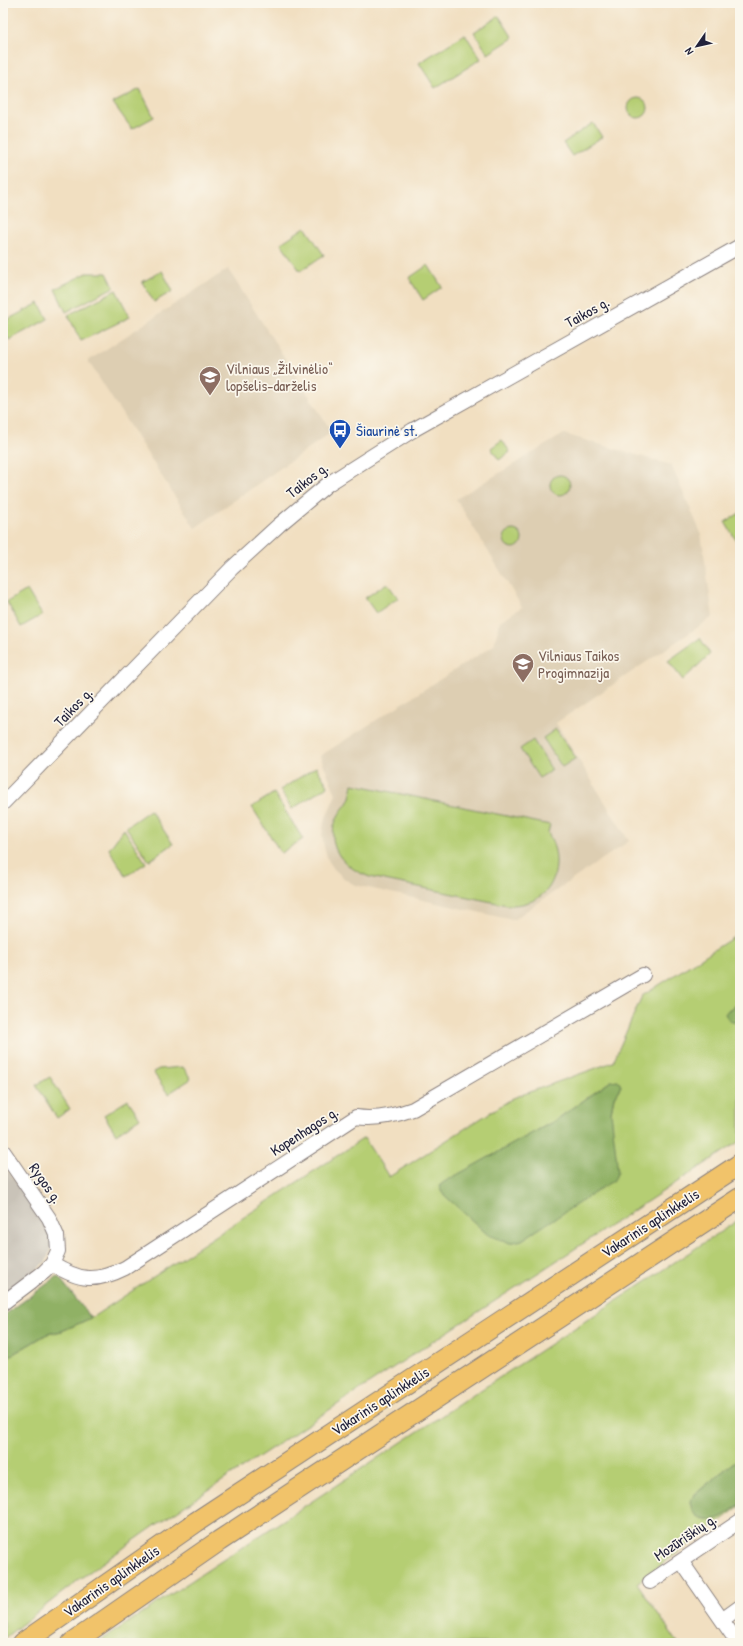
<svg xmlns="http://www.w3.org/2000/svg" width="743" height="1646" font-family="'Patrick Hand',sans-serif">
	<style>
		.built { fill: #ddceb2 }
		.industrial { fill: #c9c3b8 }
		.green { fill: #b5ce73; stroke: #6c7857; fill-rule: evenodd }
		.forest { fill: #90b165; stroke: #596a50 }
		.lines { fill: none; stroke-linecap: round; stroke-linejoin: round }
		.minor-casing { stroke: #8a807e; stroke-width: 16 }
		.highway-casing { stroke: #8a807e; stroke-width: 22 }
		.minor { stroke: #fff; stroke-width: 14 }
		.highway { stroke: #f1c36a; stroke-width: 20 }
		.labels { text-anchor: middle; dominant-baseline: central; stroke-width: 3.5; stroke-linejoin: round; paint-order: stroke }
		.street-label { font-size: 15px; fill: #22223b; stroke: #fbf7ec }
		.education-label { font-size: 15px; fill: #785e54; stroke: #fbf7ec; text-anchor: start }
		.transit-label { font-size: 15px; fill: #164399; stroke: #fbf7ec; text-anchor: start }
	</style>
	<rect width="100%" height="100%" fill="#fbf7ec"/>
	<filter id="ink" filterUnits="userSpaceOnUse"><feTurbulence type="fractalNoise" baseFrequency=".025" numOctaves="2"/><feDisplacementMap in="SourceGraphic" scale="8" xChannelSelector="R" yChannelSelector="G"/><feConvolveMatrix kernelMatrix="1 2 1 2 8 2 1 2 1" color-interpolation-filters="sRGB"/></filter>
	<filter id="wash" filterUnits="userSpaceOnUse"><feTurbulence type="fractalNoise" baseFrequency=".012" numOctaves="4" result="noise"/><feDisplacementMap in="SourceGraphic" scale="16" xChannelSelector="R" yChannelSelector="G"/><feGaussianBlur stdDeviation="0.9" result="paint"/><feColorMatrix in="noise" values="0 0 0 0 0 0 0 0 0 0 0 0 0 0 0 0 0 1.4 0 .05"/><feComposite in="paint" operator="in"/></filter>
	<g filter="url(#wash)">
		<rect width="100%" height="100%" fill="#f1dfc1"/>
		<path class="built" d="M 228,269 L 332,432 L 195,528 L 88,361 Z
			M 564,434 L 671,465 L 701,533 L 713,617 L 556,723 L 629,841 L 513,920 L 355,885 L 346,880 L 334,869 L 328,860 L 324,847 L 322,834 L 324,822 L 336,794 L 320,756 L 494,645 L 500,621 L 522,607 L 456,499 Z"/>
		<path class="industrial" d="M 3,1164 L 48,1228 L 51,1237 L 52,1246 L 46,1262 L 3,1297 Z"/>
		<path class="green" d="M 499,16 L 513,38 L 488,54 L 474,32 Z
			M 465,34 L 481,59 L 435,88 L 419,63 Z
			M 140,89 L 154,117 L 132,129 L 113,103 Z
			M628 108a10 10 0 1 1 20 0a10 10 0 1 1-20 0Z
			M 593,123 L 602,137 L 572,156 L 563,143 Z
			M 305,227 L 324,255 L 300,271 L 281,243 Z
			M 428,265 L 442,287 L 423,300 L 409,278 Z
			M 162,271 L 173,291 L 154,302 L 142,282 Z
			M 87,273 L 107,273 L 114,287 L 66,312 L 55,289 Z
			M 116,290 L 130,317 L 81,341 L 68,315 Z
			M 39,303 L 48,319 L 9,340 L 3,328 L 3,322 Z
			M 502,440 L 510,452 L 499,460 L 491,448 Z
			M550 485a10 10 0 1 1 20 0a10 10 0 1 1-20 0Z
			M 740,513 L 740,547 L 725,522 Z
			M504 539a9 9 0 1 1 18 0a9 9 0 1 1-18 0Z
			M 387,583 L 398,598 L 376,613 L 365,598 Z
			M 27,590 L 42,615 L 21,627 L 7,602 Z
			M 700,638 L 710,654 L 683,680 L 668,661 Z
			M 556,729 L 576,758 L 562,767 L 543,738 Z
			M 533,740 L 552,770 L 539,778 L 520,749 Z
			M 316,767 L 328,786 L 292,809 L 280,790 Z
			M 353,784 L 550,825 L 548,833 C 563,858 558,895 526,903 C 520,905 513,905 507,905 L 370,877 C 344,868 324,847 337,818 C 340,811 346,806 349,800 C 351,795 352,789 353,784 Z
			M 274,793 L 303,839 L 281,853 L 252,807 Z
			M 150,810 L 173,844 L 149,861 L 126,827 Z
			M 124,829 L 146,863 L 126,876 L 109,849 Z
			M 740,933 L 740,1003 L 728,1010 L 739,1024 L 740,1023 L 740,1141 L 403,1361 L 156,1525 L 81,1578 L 3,1639 L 3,1360 L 47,1334 L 62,1331 L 91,1318 L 364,1138 L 389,1177 L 513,1098 L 613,1062 L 642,996 ZM 611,1081 L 621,1086 L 614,1097 L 611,1112 L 439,1186 L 556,1120 Z
			M 183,1067 L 191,1079 L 168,1094 L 153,1072 L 159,1069 Z
			M 50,1077 L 70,1109 L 57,1118 L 36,1085 Z
			M 128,1100 L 140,1118 L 116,1134 L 104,1115 Z
			M 740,1219 L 740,1457 L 693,1496 L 693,1511 C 710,1529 724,1515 740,1504 L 740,1506 L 637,1583 L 678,1643 L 97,1643 Z"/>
		<path class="forest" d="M 740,1003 L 740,1023 L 739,1024 L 729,1020 L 725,1014 L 728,1010 Z
			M 618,1080 L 621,1086 L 614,1097 L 611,1112 L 618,1172 L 614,1180 L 522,1240 L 510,1243 L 488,1235 L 442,1193 L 439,1186 L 444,1182 L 556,1120 L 611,1081 Z
			M 58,1276 L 91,1318 L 62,1331 L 47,1334 L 3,1360 L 3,1316 Z
			M 740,1457 L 740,1504 C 733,1509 726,1515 719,1518 C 709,1522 691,1518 691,1505 C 690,1503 692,1499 693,1496 Z"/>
	</g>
	<g filter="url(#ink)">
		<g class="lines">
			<g class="minor-casing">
				<path id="minor" d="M 3,803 L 232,568 L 279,525 L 328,484 L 413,430 L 740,246
					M 3,1151 L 49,1218 L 57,1236 L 58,1251 L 52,1264 L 44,1272 L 3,1303
					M 52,1264 C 80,1281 95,1283 125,1268 L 356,1117 C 376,1120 394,1116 413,1109 L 643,975
					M 681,1561 L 722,1620
					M 650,1582 L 740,1521
					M 738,1643 L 722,1620 L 740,1607"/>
			</g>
			<g class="highway-casing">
				<path id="highway" d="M 23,1643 L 196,1522 L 740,1164
					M 72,1643 L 219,1541 L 740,1198"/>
			</g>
			<use href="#minor" class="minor"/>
			<use href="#highway" class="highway"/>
		</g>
	</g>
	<defs>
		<g id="school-pin" transform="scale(1.15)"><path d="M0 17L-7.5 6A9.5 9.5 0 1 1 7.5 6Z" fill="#8d6e63" stroke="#fbf7ec"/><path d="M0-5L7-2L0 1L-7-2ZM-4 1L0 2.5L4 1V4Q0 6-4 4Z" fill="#fff"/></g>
		<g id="bus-pin" transform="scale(1.15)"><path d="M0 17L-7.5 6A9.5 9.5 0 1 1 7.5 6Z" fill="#1a4fb4" stroke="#fbf7ec"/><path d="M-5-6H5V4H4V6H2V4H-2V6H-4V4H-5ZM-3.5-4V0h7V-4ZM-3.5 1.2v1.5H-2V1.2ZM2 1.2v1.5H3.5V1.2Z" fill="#fff"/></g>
	</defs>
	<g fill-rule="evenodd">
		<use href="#school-pin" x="210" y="377"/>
		<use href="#bus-pin" x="340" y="430"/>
		<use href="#school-pin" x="523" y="664"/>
	</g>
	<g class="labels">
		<g class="street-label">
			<text transform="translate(587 312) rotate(-29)">Taikos g.</text>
			<text transform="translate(307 480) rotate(-38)">Taikos g.</text>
			<text transform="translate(73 707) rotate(-46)">Taikos g.</text>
			<text transform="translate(304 1131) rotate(-33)">Kopenhagos g.</text>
			<text transform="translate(46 1183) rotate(55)">Rygos g.</text>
			<text transform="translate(650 1223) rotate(-33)">Vakarinis aplinkkelis</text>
			<text transform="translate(380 1401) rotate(-33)">Vakarinis aplinkkelis</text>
			<text transform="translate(685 1537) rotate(-34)">Mozūriškių g.</text>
			<text transform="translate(111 1581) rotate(-35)">Vakarinis aplinkkelis</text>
		</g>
		<g class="education-label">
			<text x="226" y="368">Vilniaus „Žilvinėlio“<tspan x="226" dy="17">lopšelis-darželis</tspan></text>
			<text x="538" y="655">Vilniaus Taikos<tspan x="538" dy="17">Progimnazija</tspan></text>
		</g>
		<g class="transit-label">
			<text x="356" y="430">Šiaurinė st.</text>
		</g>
	</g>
	<rect width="743" height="1646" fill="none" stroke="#fbf7ec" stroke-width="16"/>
	<g transform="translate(697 46) rotate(236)" stroke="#fbf7ec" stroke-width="3" paint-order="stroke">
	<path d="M0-3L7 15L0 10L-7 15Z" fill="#22223b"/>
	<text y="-6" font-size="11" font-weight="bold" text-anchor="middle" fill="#22223b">N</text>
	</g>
</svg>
